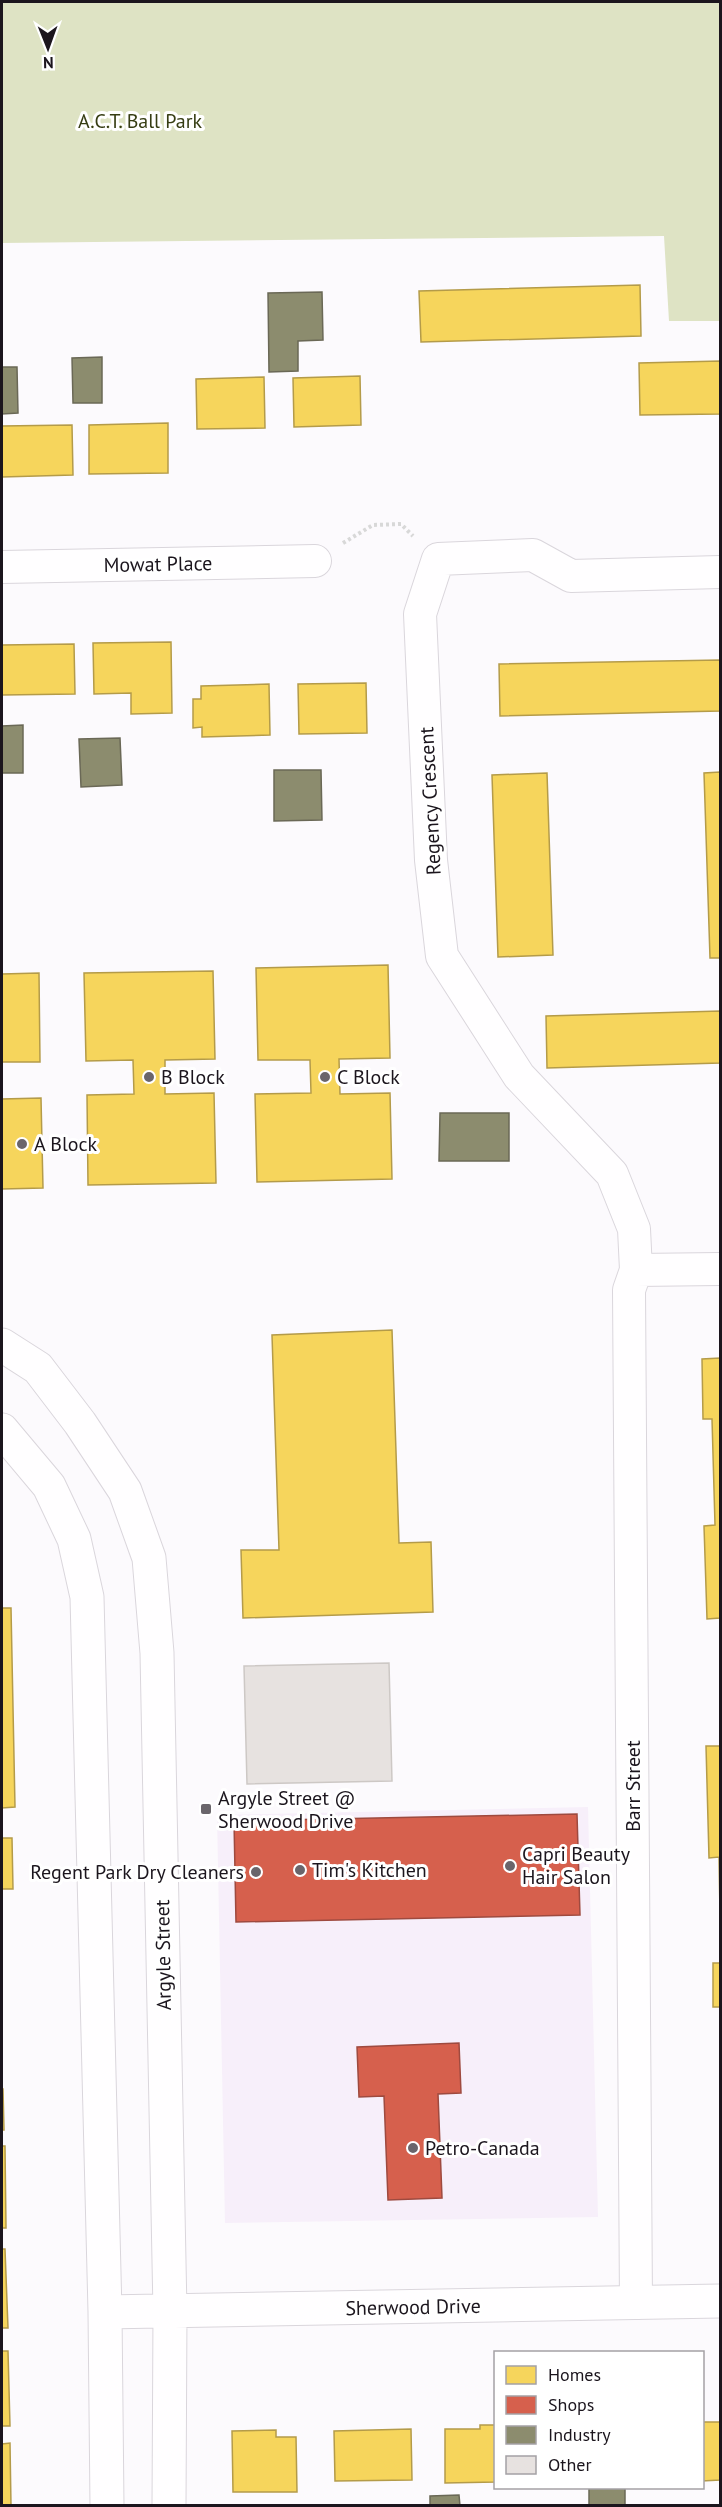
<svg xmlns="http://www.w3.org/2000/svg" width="722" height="2507" font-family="'PT Sans',sans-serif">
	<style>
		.built { fill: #f7effa }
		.green { fill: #dee3c4 }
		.homes { fill: #f6d55c; stroke: #b49b49; stroke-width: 1.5 }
		.shops { fill: #d6604d; stroke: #9e4a3f; stroke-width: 1.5 }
		.industry { fill: #8c8c6e; stroke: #6a6856; stroke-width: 1.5 }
		.building { fill: #e7e2e0; stroke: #cdc8c5; stroke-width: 1.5 }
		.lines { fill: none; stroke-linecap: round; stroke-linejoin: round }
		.minor-casing { stroke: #dad6dc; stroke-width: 34 }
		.tertiary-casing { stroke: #dad6dc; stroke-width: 35 }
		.path { stroke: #d8d8d8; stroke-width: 4; stroke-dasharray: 3 3; stroke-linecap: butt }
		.minor { stroke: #fffeff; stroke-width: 32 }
		.tertiary { stroke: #fffeff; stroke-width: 33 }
		.poi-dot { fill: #6a656b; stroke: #fff; stroke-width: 2 }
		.labels { text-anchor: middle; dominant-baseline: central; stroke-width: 6; stroke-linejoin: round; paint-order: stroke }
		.park-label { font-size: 20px; fill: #363d13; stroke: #fff }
		.street-label { font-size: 20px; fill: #1b151d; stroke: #fff }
		.poi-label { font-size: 20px; fill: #1b151d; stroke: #fff; text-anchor: start }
	</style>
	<rect width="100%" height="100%" fill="#fcfafd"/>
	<path class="built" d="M 588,1807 L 598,2217 L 225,2223 L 217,1815 Z"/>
	<path class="green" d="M 2,2 L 720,2 L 720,321 L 669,321 L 664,236 L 2,243 Z"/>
	<path class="homes" d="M 640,285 L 641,336 L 421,342 L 419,291 Z
		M 720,361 L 720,414 L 640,415 L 639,363 Z
		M 360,376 L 361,425 L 294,427 L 293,378 Z
		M 264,377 L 265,428 L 197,429 L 196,379 Z
		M 168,423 L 168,473 L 89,474 L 89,425 Z
		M 72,425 L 73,475 L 2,477 L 2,426 Z
		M 171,642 L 172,713 L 131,714 L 131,693 L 94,694 L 93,643 Z
		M 74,644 L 75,694 L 2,695 L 2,645 Z
		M 720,660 L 720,711 L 500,716 L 499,664 Z
		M 366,683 L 367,733 L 299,734 L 298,684 Z
		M 269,684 L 270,735 L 202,737 L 202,727 L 193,728 L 193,699 L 201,699 L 201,686 Z
		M 720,772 L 720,958 L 710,958 L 704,773 Z
		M 547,773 L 553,955 L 498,957 L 492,775 Z
		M 388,965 L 390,1058 L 339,1059 L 340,1094 L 390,1093 L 392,1179 L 257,1182 L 255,1094 L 311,1093 L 310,1060 L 258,1060 L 256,968 Z
		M 213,971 L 215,1059 L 165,1060 L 165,1094 L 214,1093 L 216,1183 L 88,1185 L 87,1095 L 134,1094 L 133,1060 L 86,1061 L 84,973 Z
		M 39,973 L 40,1062 L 2,1062 L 2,974 Z
		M 720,1011 L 720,1063 L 547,1068 L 546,1016 Z
		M 41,1098 L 43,1188 L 2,1189 L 2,1099 Z
		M 392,1330 L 399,1543 L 431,1542 L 433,1612 L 243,1618 L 241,1550 L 279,1550 L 272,1335 Z
		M 720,1358 L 720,1618 L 707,1619 L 704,1526 L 715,1525 L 712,1419 L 703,1419 L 702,1359 Z
		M 2,1608 L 11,1608 L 15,1807 L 2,1808 Z
		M 706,1746 L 720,1746 L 720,1914 L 719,1857 L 709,1858 Z
		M 2,1838 L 12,1838 L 13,1889 L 2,1889 Z
		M 713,1963 L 720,1963 L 720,2007 L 713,2007 Z
		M 2,2089 L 3,2089 L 4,2130 L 2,2130 Z
		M 2,2146 L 5,2146 L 6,2228 L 2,2228 Z
		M 2,2249 L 5,2249 L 8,2328 L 2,2328 Z
		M 2,2351 L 8,2351 L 10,2426 L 2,2426 Z
		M 702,2422 L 720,2422 L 720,2480 L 702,2481 Z
		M 480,2425 L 496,2425 L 496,2482 L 445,2483 L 445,2429 L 480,2429 Z
		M 411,2429 L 412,2480 L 335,2481 L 334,2431 Z
		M 276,2430 L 276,2437 L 296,2437 L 297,2492 L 233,2492 L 232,2431 Z
		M 10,2443 L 11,2506 L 2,2506 L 2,2444 Z"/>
	<path class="shops" d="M 577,1814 L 580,1915 L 236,1922 L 234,1821 Z
		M 459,2043 L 461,2093 L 438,2094 L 442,2198 L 388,2200 L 384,2096 L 359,2097 L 357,2047 Z"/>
	<path class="industry" d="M 322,292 L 323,340 L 298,341 L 298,371 L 269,372 L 268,293 Z
		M 102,357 L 102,403 L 73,403 L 72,358 Z
		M 2,367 L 17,367 L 18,413 L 2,414 Z
		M 23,725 L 23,773 L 2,773 L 2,726 Z
		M 120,738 L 122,785 L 81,787 L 79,739 Z
		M 274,770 L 321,770 L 322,820 L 274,821 Z
		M 440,1113 L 509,1113 L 509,1161 L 439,1161 Z
		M 589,2488 L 625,2488 L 625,2506 L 589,2506 Z
		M 459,2495 L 460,2506 L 430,2506 L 430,2496 Z"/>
	<path class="building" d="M 389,1663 L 392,1781 L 247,1784 L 244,1666 Z"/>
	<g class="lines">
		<g class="minor-casing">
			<path id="minor" d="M 2,567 L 315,561
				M 636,1270 L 720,1269
				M 636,2303 L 629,1290 L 636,1270 L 634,1229 L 612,1174 L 519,1076 L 442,956 L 431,860 L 420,614 L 438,559 L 533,555 L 571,576 L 720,572"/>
		</g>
		<g class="tertiary-casing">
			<path id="tertiary" d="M 2,1345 L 38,1368 L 80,1423 L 125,1491 L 149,1558 L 157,1653 L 170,2312 L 169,2506
				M 2,1430 L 49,1486 L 74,1539 L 87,1597 L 105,2312 L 107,2506
				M 105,2312 L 720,2301"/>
		</g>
		<path class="path" d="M 343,543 L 373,525 L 401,524 L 413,536"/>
		<use href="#minor" class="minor"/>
		<use href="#tertiary" class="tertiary"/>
	</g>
	<g class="poi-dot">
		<circle cx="149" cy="1077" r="6"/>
		<circle cx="325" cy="1077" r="6"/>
		<circle cx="22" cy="1144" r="6"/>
		<rect x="200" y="1803" width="12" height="12" rx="3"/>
		<circle cx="510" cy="1866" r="6"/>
		<circle cx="300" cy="1870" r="6"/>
		<circle cx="256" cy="1872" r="6"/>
		<circle cx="413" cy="2148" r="6"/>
	</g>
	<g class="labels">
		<g class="park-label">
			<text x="140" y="121">A.C.T. Ball Park</text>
		</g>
		<g class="street-label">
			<text transform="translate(158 564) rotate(-1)">Mowat Place</text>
			<text transform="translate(430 801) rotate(-93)">Regency Crescent</text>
			<text transform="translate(633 1786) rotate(-90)">Barr Street</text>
			<text transform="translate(163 1955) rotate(-91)">Argyle Street</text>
			<text transform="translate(413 2307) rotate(-1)">Sherwood Drive</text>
		</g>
		<g class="poi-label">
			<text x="161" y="1077">B Block</text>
			<text x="337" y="1077">C Block</text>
			<text x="34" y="1144">A Block</text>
			<text x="218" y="1798">Argyle Street @<tspan x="218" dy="23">Sherwood Drive</tspan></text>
			<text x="522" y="1854">Capri Beauty<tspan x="522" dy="23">Hair Salon</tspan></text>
			<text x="312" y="1870">Tim's Kitchen</text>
			<text x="244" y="1872" text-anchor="end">Regent Park Dry Cleaners</text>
			<text x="425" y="2148">Petro-Canada</text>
		</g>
	</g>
	<rect width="722" height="2507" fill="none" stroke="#1b151d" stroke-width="6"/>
	<rect x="494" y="2351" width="210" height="138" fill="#ffffff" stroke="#a4a1a5" stroke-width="1.5"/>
	<rect x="506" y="2366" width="30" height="18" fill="#f6d55c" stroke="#a4a1a5" stroke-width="1.5"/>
	<text x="548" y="2381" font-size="18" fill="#1b151d">Homes</text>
	<rect x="506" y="2396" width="30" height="18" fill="#d6604d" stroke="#a4a1a5" stroke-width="1.5"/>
	<text x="548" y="2411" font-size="18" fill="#1b151d">Shops</text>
	<rect x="506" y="2426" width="30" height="18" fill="#8c8c6e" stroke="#a4a1a5" stroke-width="1.5"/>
	<text x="548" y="2441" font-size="18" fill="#1b151d">Industry</text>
	<rect x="506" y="2456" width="30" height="18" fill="#e7e2e0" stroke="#a4a1a5" stroke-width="1.5"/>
	<text x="548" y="2471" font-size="18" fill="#1b151d">Other</text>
	<g transform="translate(48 48) rotate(179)" stroke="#ffffff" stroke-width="4.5" paint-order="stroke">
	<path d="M0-4.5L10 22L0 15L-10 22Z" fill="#1b151d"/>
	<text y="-9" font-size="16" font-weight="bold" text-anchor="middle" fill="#1b151d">N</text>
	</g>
</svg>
